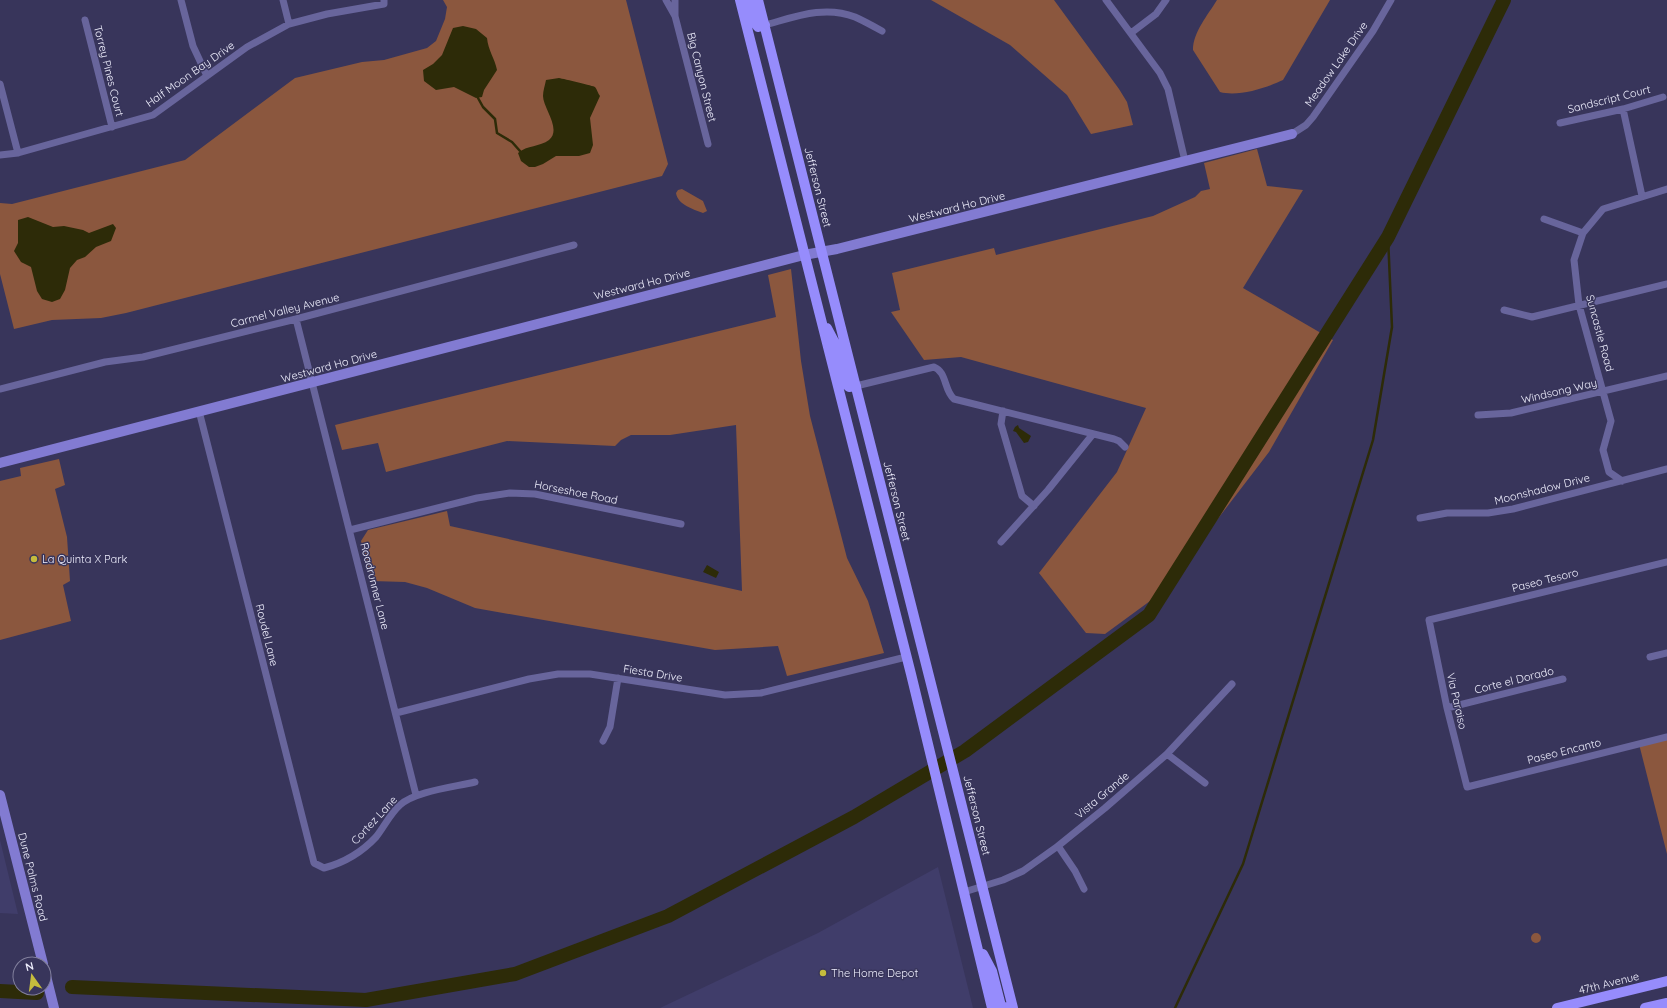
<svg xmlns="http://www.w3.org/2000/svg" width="1667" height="1008" font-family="Quicksand,sans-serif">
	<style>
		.built { fill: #403d6a }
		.green { fill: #8b573e }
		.water { fill: #2d2b08 }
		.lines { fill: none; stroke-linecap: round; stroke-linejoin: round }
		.stream { stroke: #2d2b08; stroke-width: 2.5 }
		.river { stroke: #2d2b08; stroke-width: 14 }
		.street { stroke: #68659c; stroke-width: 7 }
		.secondary { stroke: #827bd2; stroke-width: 10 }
		.primary { stroke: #968cfc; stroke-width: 10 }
		.poi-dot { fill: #c5bc3d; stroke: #38355b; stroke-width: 1.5 }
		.labels { text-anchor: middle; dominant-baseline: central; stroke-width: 3; stroke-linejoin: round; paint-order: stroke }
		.street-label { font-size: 11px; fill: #eeeefd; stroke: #38355b }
		.poi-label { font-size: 11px; fill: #eeeefd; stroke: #38355b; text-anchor: start }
	</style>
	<rect width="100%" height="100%" fill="#38355b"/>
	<path class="built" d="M 0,840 L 18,914 L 0,913 Z
		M 938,867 L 973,1008 L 660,1008 L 818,933 Z"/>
	<path class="green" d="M 443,0 L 626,0 L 668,164 L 662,176 L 126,313 L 101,318 L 52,320 L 14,329 L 0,274 L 0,203 L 12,204 L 185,160 L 295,78 L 362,62 L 384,60 L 427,48 L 436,41 L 445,19 L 447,7 Z
		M 931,0 L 1054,0 L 1119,89 L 1127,102 L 1133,125 L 1091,134 L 1067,95 L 1010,45 Z
		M 1217,0 L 1330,0 L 1283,80 C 1266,88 1238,97 1220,92 L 1193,50 C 1193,32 1208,15 1217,0 Z
		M 1257,149 L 1267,186 L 1303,190 L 1243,288 L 1333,340 L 1269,452 L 1161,593 L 1105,634 L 1086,633 L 1039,573 L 1117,472 L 1146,408 L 961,357 L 924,360 L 891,312 L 900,310 L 892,273 L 994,248 L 996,255 L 1153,216 L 1195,197 L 1201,191 L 1210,189 L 1204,163 Z
		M 682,189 L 703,201 L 707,211 L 703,213 C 693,209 678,205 676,193 L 678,190 Z
		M 791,269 L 801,361 L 810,416 L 847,558 L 868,601 L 884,653 L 787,676 L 778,646 L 715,650 L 475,608 L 427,588 L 405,582 L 372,581 L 361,541 L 368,530 L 447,511 L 450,526 L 742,591 L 736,425 L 670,435 L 631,435 L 621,440 L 615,446 L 507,441 L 386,472 L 378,443 L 342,450 L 335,425 L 776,317 L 768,275 Z
		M 59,459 L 65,485 L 55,489 L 67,537 L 70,581 L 63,585 L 71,621 L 0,640 L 0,481 L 21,476 L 20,468 Z
		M 1667,737 L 1667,854 L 1639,744 Z
		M1531 938a5 5 0 1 1 10 0a5 5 0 1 1-10 0Z"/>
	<path class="water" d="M 463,26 L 476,29 L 487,38 C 488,50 495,59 497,70 L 484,90 L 482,97 L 476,98 L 454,87 L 436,90 L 424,81 L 423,70 L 433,64 L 442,55 L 453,28 Z
		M 559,78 C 564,79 594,86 595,87 C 597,89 598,94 600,96 L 590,118 L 593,145 L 590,153 L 579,156 L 556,156 L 543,164 L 535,167 L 529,167 L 521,161 L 518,153 C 527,145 540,147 549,140 C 562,129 543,108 543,96 C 543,91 545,85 546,80 Z
		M 28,217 L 53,227 L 64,226 L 83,230 L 89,233 L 113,224 L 116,228 L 111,241 L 96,247 L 85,257 L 77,260 L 70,268 L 65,290 L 60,299 L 52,302 L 42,299 L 37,291 L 31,267 L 21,262 L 14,251 L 18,243 L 18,220 Z
		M 1018,425 L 1019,428 L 1031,436 L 1028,442 L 1024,443 L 1016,432 L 1013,431 L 1015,427 Z
		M 707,565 L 719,572 L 716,578 L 703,572 Z"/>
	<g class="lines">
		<path class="stream" d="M 478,98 L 483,107 L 495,119 L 497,133 L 512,142 L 520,151
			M 1175,1008 L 1243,864 L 1373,440 L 1392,327 L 1388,237"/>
		<path class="river" d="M 72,987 L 366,1000 L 515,974 L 668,916 L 854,817 L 965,751 L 1149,615 L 1388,237 L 1504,0
			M 0,991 L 37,993"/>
		<path class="street" d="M 181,0 L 193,46 L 207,76
			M 283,0 L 289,24
			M 666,0 L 675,16
			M 675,0 L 675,16 L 708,144
			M 1106,0 L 1160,73 L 1168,89 L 1185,161
			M 85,20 L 112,127
			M 765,25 C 795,17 824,5 855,17 C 864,21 873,26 882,31
			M 1131,33 L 1156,14 L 1166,0
			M 0,84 L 18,153
			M 1623,109 L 1642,196
			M 1560,123 L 1623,109 L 1663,97
			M 1292,134 L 1306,125 L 1313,117 L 1373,31 L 1391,0
			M 0,155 L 18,153 L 153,115 L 247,47 L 289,24 L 327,14 L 384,4 L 384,0
			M 1544,219 L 1583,233
			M 1504,310 L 1532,317 L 1667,284
			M 296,319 L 416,795
			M 856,386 L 934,367 C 947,372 944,391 954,399 L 1114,439 L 1119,441 L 1125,447
			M 0,389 L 105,362 L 143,357 L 296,319 L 574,245
			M 199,411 L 314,863 L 324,868 C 343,863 362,852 376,837 C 384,827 390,814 400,805 C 415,791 455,787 475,782
			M 1003,411 L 1001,424 L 1022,496 L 1034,506
			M 1478,415 L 1511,413 L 1667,376
			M 1622,481 L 1609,472 L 1603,450 L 1611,421 L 1579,305 L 1574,260 L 1583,233 L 1603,209 L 1667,189
			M 1420,518 L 1447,513 L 1488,513 L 1513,509 L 1667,469
			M 350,530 L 477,498 L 510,493 L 535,494 L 681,524
			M 1001,542 L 1048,490 L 1093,434
			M 1667,562 L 1429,620 L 1447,708 L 1467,787 L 1667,737
			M 1650,657 L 1667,653
			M 1447,708 L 1563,679
			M 396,713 L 529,679 L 558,674 L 590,674 L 725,695 L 761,693 L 906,657
			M 603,741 L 610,727 L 618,678
			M 1167,754 L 1205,783
			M 1058,846 L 1075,871 L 1084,889
			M 964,892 L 1003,880 L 1023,871 L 1058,846 L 1105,808 L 1167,754 L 1232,684"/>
		<path class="secondary" d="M 0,463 L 804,255 L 837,249 L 1292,134
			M 0,795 L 43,964
			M 44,968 L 54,1008"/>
		<path class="primary" d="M 740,0 L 911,674 L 992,1008
			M 749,0 L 755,23 L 758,27 L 765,25
			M 758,0 L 1013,1008
			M 827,328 L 836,345 L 846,384 L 849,387 L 856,386
			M 983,954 L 992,971 L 1001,1006 L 1007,1008
			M 1557,1008 L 1667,981
			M 1645,1008 L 1667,1003"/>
	</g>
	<g class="poi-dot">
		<circle cx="34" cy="559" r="4"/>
		<circle cx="823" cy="973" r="4"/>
	</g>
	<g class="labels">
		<g class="street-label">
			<text transform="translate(1336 64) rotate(-55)">Meadow Lake Drive</text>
			<text transform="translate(109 71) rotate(76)">Torrey Pines Court</text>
			<text transform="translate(190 74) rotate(-35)">Half Moon Bay Drive</text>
			<text transform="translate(702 77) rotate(76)">Big Canyon Street</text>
			<text transform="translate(1609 99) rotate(-14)">Sandscript Court</text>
			<text transform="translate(818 187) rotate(76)">Jefferson Street</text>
			<text transform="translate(957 207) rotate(-14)">Westward Ho Drive</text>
			<text transform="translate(642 284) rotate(-14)">Westward Ho Drive</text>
			<text transform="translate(285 310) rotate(-14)">Carmel Valley Avenue</text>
			<text transform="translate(1600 333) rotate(75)">Suncastle Road</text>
			<text transform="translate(329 366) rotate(-15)">Westward Ho Drive</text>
			<text transform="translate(1559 391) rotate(-13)">Windsong Way</text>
			<text transform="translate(1542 489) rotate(-14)">Moonshadow Drive</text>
			<text transform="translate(576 492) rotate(11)">Horseshoe Road</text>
			<text transform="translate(897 501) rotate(76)">Jefferson Street</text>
			<text transform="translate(1545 580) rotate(-14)">Paseo Tesoro</text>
			<text transform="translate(375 586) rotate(76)">Roadrunner Lane</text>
			<text transform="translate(267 635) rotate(76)">Roudel Lane</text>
			<text transform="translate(653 673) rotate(9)">Fiesta Drive</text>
			<text transform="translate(1514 680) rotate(-14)">Corte el Dorado</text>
			<text transform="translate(1457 701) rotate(77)">Via Paraiso</text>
			<text transform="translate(1564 751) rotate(-14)">Paseo Encanto</text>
			<text transform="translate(1102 795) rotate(-40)">Vista Grande</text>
			<text transform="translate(977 815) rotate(76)">Jefferson Street</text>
			<text transform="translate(374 820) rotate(-47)">Cortez Lane</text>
			<text transform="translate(33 877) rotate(76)">Dune Palms Road</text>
			<text transform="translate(1609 983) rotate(-14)">47th Avenue</text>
		</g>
		<g class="poi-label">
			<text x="42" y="559">La Quinta X Park</text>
			<text x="831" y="973">The Home Depot</text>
		</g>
	</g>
	<g transform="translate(32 976) rotate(346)"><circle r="19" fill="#38355b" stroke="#817f9c"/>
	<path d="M0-3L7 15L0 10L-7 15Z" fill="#c5bc3d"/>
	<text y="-6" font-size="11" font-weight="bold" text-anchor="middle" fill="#eeeefd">N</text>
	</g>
</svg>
